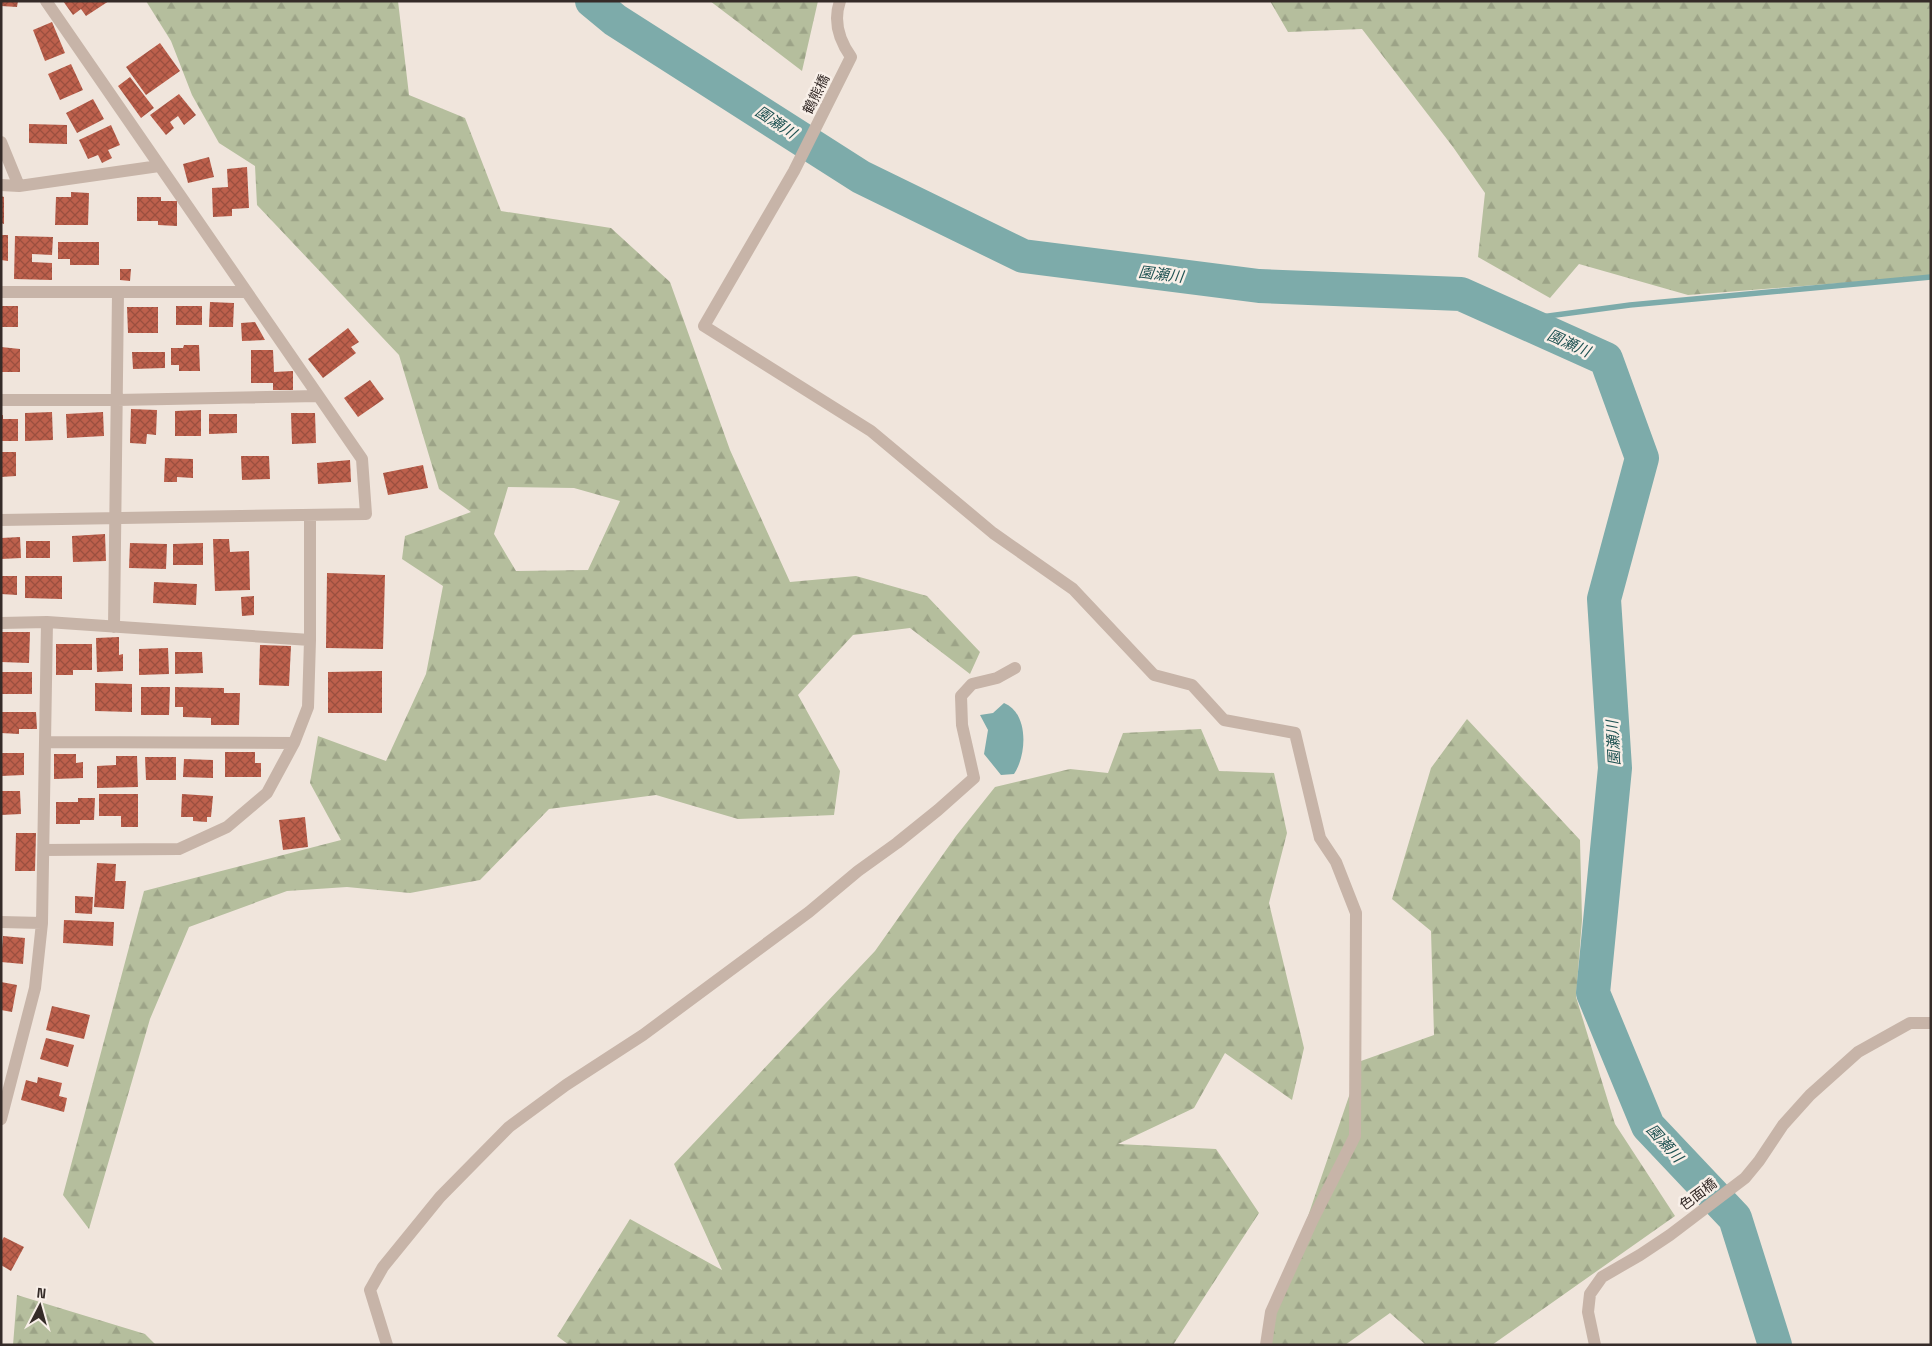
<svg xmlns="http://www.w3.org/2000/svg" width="1932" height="1346" font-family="'Space Grotesk','Noto Sans JP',sans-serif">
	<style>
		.forest { fill: url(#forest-firs); fill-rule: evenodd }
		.water { fill: #7dabaa }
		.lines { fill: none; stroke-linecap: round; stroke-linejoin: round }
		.stream { stroke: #7dabaa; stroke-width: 5.5 }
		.river { stroke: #7dabaa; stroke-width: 34 }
		.building { fill: url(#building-cross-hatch) }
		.minor { stroke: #c7b4a8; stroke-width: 12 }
		.labels { text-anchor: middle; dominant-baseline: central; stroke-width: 5; stroke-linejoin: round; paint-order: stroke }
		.street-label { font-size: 14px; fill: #352b28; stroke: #f8efe8 }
		.water-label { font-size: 15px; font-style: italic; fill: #205353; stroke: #f8efe8 }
	</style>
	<defs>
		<pattern id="forest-firs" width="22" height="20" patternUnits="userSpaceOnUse" patternTransform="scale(1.25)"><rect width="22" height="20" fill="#b5be9d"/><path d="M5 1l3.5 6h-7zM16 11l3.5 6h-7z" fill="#9ca387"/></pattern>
		<pattern id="building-cross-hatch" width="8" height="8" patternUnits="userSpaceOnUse" patternTransform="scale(1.25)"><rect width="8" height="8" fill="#bd604c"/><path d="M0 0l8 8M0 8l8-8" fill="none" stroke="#9a4f3f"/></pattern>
	</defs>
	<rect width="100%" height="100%" fill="#f0e5dc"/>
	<path class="forest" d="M 146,1 L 398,1 L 409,95 L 465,118 L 501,211 L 611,228 L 670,282 L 730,450 L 790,582 L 856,576 L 927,596 L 980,652 L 970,674 L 910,628 L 853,635 L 798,695 L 840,771 L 834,815 L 738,819 L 656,795 L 549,809 L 480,880 L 410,893 L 347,887 L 287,891 L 189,927 L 150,1019 L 89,1229 L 63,1195 L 144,891 L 341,840 L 310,783 L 318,736 L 386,761 L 426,674 L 443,586 L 402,559 L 405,536 L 471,512 L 439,489 L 399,355 L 257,205 L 255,166 L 219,143 L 192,95 L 171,41 ZM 508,487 L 574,488 L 620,501 L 588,570 L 516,571 L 494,534 Z
		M 710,1 L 818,1 L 802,71 Z
		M 1270,1 L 1931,1 L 1931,276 L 1688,295 L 1579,264 L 1550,298 L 1478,257 L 1485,193 L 1453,147 L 1362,29 L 1288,32 Z
		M 1467,719 L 1580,840 L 1582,920 L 1576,997 L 1615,1124 L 1675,1216 L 1492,1345 L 1426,1345 L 1390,1313 L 1345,1345 L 1264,1345 L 1361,1061 L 1434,1035 L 1431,931 L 1392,899 L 1431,768 Z
		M 1201,729 L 1219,771 L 1274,773 L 1287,833 L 1269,903 L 1304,1048 L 1292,1100 L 1225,1053 L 1194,1108 L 1118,1144 L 1216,1149 L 1259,1213 L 1173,1345 L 569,1345 L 557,1336 L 630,1219 L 722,1270 L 674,1164 L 875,951 L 956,836 L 995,787 L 1070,769 L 1108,773 L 1123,733 Z
		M 17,1295 L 145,1334 L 156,1345 L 13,1345 Z"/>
	<path class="water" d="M 1004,703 C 1029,713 1027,755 1014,774 L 1001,775 L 984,754 L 988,730 L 980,715 L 993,713 Z"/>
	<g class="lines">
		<path class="stream" d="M 1518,320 L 1630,305 L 1931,277"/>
		<path class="river" d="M 592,1 L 615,20 L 861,177 L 1023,256 L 1259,286 L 1461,294 L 1606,359 L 1642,458 L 1604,599 L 1615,768 L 1593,993 L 1648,1126 L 1735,1218 L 1775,1345"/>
	</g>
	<path class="building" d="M 1,1 L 18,1 L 17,7 L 1,6 Z
		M 63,1 L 109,1 L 86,16 L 81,9 L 73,15 Z
		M 52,22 L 65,53 L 45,61 L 33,30 Z
		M 160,43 L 180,71 L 146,95 L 126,67 Z
		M 71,64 L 83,90 L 60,100 L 48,74 Z
		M 130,77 L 154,108 L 141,118 L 118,86 Z
		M 179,94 L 196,115 L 184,125 L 178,116 L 170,122 L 174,128 L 166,135 L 150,115 Z
		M 93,99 L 104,119 L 77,133 L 66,113 Z
		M 29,124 L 67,125 L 67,144 L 29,143 Z
		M 111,125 L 120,145 L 108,150 L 112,158 L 102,163 L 98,155 L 88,159 L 79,140 Z
		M 209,157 L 214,177 L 188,183 L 183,164 Z
		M 247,167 L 249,208 L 232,209 L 232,216 L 213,217 L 212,188 L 228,187 L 227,169 Z
		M 71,192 L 89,193 L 88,225 L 55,225 L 56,197 L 71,197 Z
		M 1,196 L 4,197 L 4,224 L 1,223 Z
		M 137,197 L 161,197 L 161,201 L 177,201 L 177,226 L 158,225 L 158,221 L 137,221 Z
		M 1,235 L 8,235 L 8,261 L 1,260 Z
		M 15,236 L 53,237 L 52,255 L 32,254 L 32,262 L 52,263 L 52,280 L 14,279 Z
		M 58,242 L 99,242 L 99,265 L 70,265 L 70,259 L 58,259 Z
		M 120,269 L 131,269 L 130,281 L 120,280 Z
		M 210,302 L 234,303 L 233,327 L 209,327 Z
		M 1,306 L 18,306 L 18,327 L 1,327 Z
		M 176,306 L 202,306 L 202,325 L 176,325 Z
		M 127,307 L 158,307 L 158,333 L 128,333 Z
		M 255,322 L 265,340 L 242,341 L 241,323 Z
		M 348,328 L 359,342 L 351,347 L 356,353 L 323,378 L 308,359 Z
		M 184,345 L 199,345 L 200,371 L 179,371 L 179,365 L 171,365 L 171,348 L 183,348 Z
		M 1,347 L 20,349 L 20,372 L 1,372 Z
		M 251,350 L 273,350 L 274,372 L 293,371 L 293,390 L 273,390 L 273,383 L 251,383 Z
		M 132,352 L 165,352 L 165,368 L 133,369 Z
		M 370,380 L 384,399 L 358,417 L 344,398 Z
		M 131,409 L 157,410 L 156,435 L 147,434 L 146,444 L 130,443 Z
		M 201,410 L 201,436 L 175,436 L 175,411 Z
		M 52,412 L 53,440 L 25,441 L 25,413 Z
		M 103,412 L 104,436 L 67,438 L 66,414 Z
		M 291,413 L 315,413 L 316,443 L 292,444 Z
		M 209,414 L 237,414 L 237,433 L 209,434 Z
		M 1,415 L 3,415 L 3,419 L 18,419 L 18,441 L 1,441 Z
		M 1,452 L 16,452 L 16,476 L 1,477 Z
		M 241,456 L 269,456 L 270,479 L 242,480 Z
		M 165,458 L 193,459 L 193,478 L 177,477 L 177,482 L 164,482 Z
		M 350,460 L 351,482 L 318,484 L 317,463 Z
		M 423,465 L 428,488 L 388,495 L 383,473 Z
		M 105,534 L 106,561 L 73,562 L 72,536 Z
		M 20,537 L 21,558 L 1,559 L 1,538 Z
		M 213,539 L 229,539 L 230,552 L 249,551 L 250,590 L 215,591 Z
		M 26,541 L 50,541 L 50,558 L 26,558 Z
		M 130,543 L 167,544 L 166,569 L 129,568 Z
		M 203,543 L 203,565 L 173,565 L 173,544 Z
		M 327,573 L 385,575 L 383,649 L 326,648 Z
		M 1,576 L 17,576 L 17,595 L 1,594 Z
		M 25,576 L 62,576 L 62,599 L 25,598 Z
		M 154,582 L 197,584 L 196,605 L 153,603 Z
		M 254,596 L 254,615 L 242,616 L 241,597 Z
		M 1,632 L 30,632 L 29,663 L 1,662 Z
		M 119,637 L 119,655 L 123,654 L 123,671 L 97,672 L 96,638 Z
		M 56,644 L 92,644 L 92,670 L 73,670 L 73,675 L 56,675 Z
		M 260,645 L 291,646 L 289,686 L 259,685 Z
		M 168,648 L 169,674 L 139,675 L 139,649 Z
		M 175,652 L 202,652 L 203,673 L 175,674 Z
		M 382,671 L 382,713 L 328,713 L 328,672 Z
		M 1,672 L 32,672 L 32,694 L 1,694 Z
		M 95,683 L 132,684 L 132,712 L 95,711 Z
		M 141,687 L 170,687 L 169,715 L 141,715 Z
		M 175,687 L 224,688 L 224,693 L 240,693 L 239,725 L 211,725 L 211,718 L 183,717 L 183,707 L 175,707 Z
		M 1,712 L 36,712 L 37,729 L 19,729 L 19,734 L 1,733 Z
		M 225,752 L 255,752 L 255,763 L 261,763 L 261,777 L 225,777 Z
		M 1,753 L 24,753 L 24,775 L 1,776 Z
		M 54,754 L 76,754 L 76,763 L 83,762 L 83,778 L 54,779 Z
		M 116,756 L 137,756 L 138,787 L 97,788 L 97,766 L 116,765 Z
		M 145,757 L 176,757 L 176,780 L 146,780 Z
		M 184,759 L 213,760 L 213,778 L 183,777 Z
		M 1,791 L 20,791 L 21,814 L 1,815 Z
		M 99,794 L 138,794 L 138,827 L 121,827 L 121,816 L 99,816 Z
		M 182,794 L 213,796 L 211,817 L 207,817 L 207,822 L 193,821 L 193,817 L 181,817 Z
		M 78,798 L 95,798 L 94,820 L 80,820 L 80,824 L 56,824 L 56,802 L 78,802 Z
		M 305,817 L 308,847 L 283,850 L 279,820 Z
		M 16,833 L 36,833 L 35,871 L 15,871 Z
		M 97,863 L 116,864 L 115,881 L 126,881 L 124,909 L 94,907 Z
		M 75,896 L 93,897 L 92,914 L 75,913 Z
		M 64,920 L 114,922 L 113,946 L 63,943 Z
		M 3,936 L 25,938 L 23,964 L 1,962 Z
		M 1,982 L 17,985 L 12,1012 L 1,1010 Z
		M 52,1006 L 90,1015 L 84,1039 L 46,1030 Z
		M 46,1038 L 74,1045 L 68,1067 L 40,1059 Z
		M 38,1077 L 62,1083 L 59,1096 L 67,1098 L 64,1112 L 21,1100 L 26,1080 L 37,1083 Z
		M 4,1237 L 24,1247 L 11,1271 L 1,1265 L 1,1242 Z"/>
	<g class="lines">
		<path class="minor" d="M 840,1 C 833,21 839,40 851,57 L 794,171 L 704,326 L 871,431 L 993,533 L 1073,589 L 1154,675 L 1192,685 L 1224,720 L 1295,733 L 1320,838 L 1336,862 L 1356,913 L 1355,1136 L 1312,1221 L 1271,1312 L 1266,1345
			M 1,142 L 19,186 L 159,166
			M 1,185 L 19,186
			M 1,292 L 246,292
			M 1,400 L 117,400 L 318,396
			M 1,520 L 366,514 L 362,459 L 46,1
			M 1,623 L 47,622
			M 114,627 L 118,292
			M 45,742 L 294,743
			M 44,850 L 179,849 L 227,827 L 267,793 L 294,743 L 308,707 L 310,640
			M 1,922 L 42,923 L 47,622 L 310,640 L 310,515
			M 1,1119 L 35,988 L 42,923
			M 387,1345 L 370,1290 L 383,1267 L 440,1197 L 509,1127 L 566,1085 L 643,1035 L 809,912 L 858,871 L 897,843 L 938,810 L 974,778 L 962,725 L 961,696 L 972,684 L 997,678 L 1015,668
			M 1595,1345 L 1588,1312 L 1590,1294 L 1602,1277 L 1640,1255 L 1670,1235 L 1745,1178 L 1759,1161 L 1783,1125 L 1810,1095 L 1858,1052 L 1910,1023 L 1931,1023"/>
	</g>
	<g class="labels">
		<g class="street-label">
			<text transform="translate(816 94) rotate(-64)">鶴熊橋</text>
			<text transform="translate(1698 1194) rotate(-37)">色面橋</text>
		</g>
		<g class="water-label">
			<text transform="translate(776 122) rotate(33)">園瀬川</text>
			<text transform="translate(1161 274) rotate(7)">園瀬川</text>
			<text transform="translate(1569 343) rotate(24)">園瀬川</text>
			<text transform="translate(1613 743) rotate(-93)">園瀬川</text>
			<text transform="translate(1665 1143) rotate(48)">園瀬川</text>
		</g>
	</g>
	<rect width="1932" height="1346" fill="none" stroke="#352b28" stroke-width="5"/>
	<g transform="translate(40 1306) rotate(6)" stroke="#f8efe8" stroke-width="4" paint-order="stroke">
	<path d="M0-4L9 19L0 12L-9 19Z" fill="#352b28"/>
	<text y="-8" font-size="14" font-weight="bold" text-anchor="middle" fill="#352b28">N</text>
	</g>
</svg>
